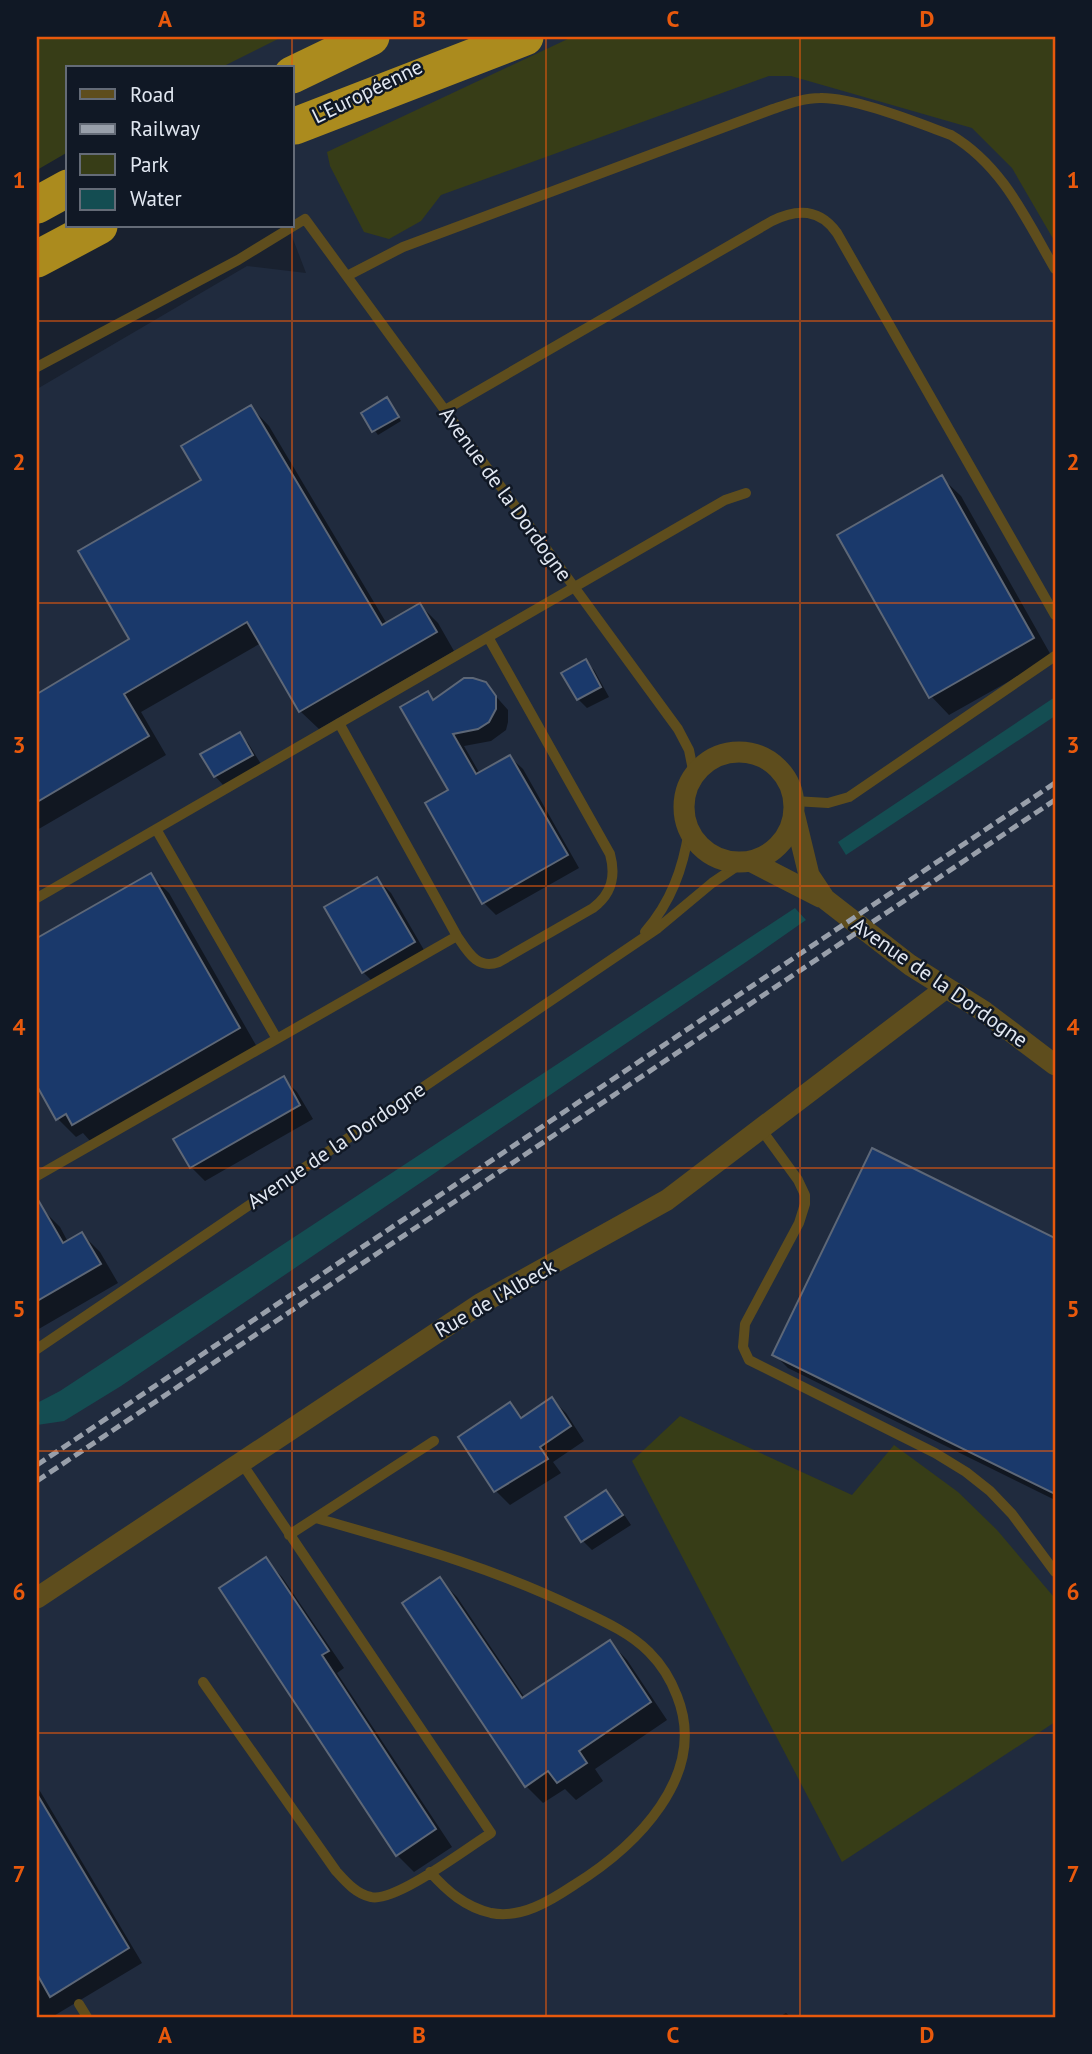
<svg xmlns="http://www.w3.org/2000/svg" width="1092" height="2054" font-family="'PT Sans',sans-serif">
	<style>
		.built { fill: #202b3e }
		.green { fill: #373d17 }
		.water { fill: #144d52 }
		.shadow { fill: #0007 }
		.building { fill: #1a396b; stroke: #5d6777; stroke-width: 2 }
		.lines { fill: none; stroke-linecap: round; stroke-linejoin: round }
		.lane { stroke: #5e4d1d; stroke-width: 10 }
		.street { stroke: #5e4d1d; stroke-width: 21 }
		.highway { stroke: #ab8b1e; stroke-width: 37 }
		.rail { stroke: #989faa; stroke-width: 5; stroke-dasharray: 10 5; stroke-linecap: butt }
		.grid { fill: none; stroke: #e8590c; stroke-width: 2; stroke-opacity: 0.55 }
		.labels { text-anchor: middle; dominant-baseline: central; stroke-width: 5; stroke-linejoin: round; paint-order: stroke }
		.street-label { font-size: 21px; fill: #e1e7f1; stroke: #101825 }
		.neatline { fill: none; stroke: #e8590c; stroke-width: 2.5 }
		.grid-label { font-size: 23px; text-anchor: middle; font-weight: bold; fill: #e8590c }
	</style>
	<rect width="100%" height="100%" fill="#19212f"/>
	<path class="built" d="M 83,37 L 1055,37 L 1055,2017 L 37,2017 L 37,389 L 247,266 L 306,273 L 288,226 L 292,226 L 292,68 L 225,68 L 223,66 Z"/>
	<path class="green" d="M 37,37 L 282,37 L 220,68 L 68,68 L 68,152 L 37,170 Z
		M 572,37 L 1055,37 L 1055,242 L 1012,168 L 972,128 L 791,76 L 769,76 L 441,195 L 421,221 L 389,239 L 364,232 L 330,166 L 327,152 Z
		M 680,1416 L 852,1495 L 894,1445 L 958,1492 L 997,1530 L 1053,1596 L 1055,1600 L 1055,1722 L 842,1862 L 632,1461 Z"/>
	<path class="water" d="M 1055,697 L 1055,716 L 846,855 L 838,842 Z
		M 795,908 L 806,920 L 746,962 L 121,1386 L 64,1421 L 37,1425 L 37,1403 L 60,1391 Z"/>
	<path class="shadow" d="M 387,400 L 401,421 L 378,435 L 363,414 Z
		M 251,407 L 269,426 L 387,624 L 420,605 L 438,623 L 454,651 L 319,729 L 300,711 L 261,643 L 141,712 L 166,755 L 37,830 L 37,696 L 131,640 L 203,480 Z
		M 942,478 L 961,496 L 1052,657 L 949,715 L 931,696 Z
		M 585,661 L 594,670 L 609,697 L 587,708 L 578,699 Z
		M 485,684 L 508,710 L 508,722 L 506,730 L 491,741 L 464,746 L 480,774 L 510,757 L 523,769 L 579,868 L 496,915 L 484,903 L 450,791 L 428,693 L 435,701 Z
		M 239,734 L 248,743 L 261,764 L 224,786 L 215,776 Z
		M 151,875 L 169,893 L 257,1047 L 91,1142 L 83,1133 L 76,1137 L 58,1119 L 37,1082 L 37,940 Z
		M 377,879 L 391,893 L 428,957 L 377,986 L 363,972 Z
		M 283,1078 L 297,1092 L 313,1119 L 205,1181 L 191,1167 L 176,1140 Z
		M 873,1150 L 1055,1240 L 1055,1500 L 788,1368 L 774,1354 Z
		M 42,1209 L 60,1227 L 68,1242 L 82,1234 L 100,1252 L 118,1283 L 37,1330 L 37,1212 Z
		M 552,1399 L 566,1413 L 584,1441 L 553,1462 L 561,1473 L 510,1505 L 496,1491 L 460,1438 L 510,1405 L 524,1418 Z
		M 606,1492 L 615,1501 L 631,1525 L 592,1550 L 583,1541 Z
		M 266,1560 L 282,1577 L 344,1668 L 337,1673 L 452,1847 L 414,1872 L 397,1855 Z
		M 440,1580 L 457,1597 L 525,1698 L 610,1642 L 627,1660 L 667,1720 L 595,1769 L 603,1781 L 576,1800 L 565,1789 L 543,1803 L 526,1786 Z
		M 37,1786 L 142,1963 L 52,2017 L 37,2017 Z
		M 786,2013 L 791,2017 L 779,2017 Z"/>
	<path class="building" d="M 387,397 L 399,417 L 372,432 L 361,413 Z
		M 251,405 L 382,625 L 420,603 L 437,632 L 299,712 L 247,622 L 124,694 L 149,736 L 37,802 L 37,694 L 129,639 L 78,551 L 201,480 L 181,446 Z
		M 942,475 L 1034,638 L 929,698 L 837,535 Z
		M 586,659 L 601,687 L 577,700 L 561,673 Z
		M 464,678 L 473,678 L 486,682 L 496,696 L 496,709 L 489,722 L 478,729 L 453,734 L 476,774 L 510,755 L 568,855 L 482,904 L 425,803 L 448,790 L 400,707 L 428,691 L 433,700 Z
		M 240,732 L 253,755 L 214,777 L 200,754 Z
		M 151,873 L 240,1028 L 72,1125 L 66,1114 L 56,1120 L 37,1086 L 37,938 Z
		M 377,877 L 415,942 L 362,973 L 324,907 Z
		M 284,1076 L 300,1105 L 190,1168 L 173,1139 Z
		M 872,1148 L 1055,1238 L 1055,1494 L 772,1355 Z
		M 37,1198 L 63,1243 L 82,1232 L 101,1264 L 37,1301 Z
		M 552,1397 L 571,1426 L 540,1447 L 548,1459 L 494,1492 L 458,1437 L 510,1402 L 521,1418 Z
		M 606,1490 L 623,1515 L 581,1542 L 565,1517 Z
		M 266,1557 L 329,1651 L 322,1655 L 436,1829 L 396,1856 L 219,1588 Z
		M 440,1577 L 522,1698 L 610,1640 L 651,1702 L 579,1751 L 587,1763 L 557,1783 L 548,1771 L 525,1787 L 402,1603 Z
		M 37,1794 L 129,1948 L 50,1997 L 37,1974 Z"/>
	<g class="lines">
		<path class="lane" d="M 347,276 L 403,247 L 773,109 C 788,104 804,98 820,98 C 854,97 918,123 951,135 C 1003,166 1026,219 1055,269
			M 37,367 L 238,260 L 305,219 L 678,729 L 689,750 L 694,775
			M 445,410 L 772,221 C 798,208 820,209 837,233 L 1055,615
			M 339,723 L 457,936 C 468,952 477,970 499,962 L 593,908 C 612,894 616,876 610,854 L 488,637
			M 794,801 L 828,803 L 849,797 L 1055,656
			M 156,829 L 277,1039
			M 37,898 L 725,500 L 746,493
			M 645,932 C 671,902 683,869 689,830
			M 761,1129 L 798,1180 L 805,1195 L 805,1204 L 799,1223 L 745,1324 L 743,1347 L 749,1360 L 935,1453 L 966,1472 L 990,1491 L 1012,1514 L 1055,1572
			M 37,1176 L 457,936
			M 37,1349 L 658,928 L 712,883 L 743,862
			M 316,1518 C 406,1544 492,1567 576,1608 C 601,1620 629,1632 649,1652 C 661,1664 671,1680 677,1696 C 709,1776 635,1847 574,1885 C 550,1901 521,1919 491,1913 C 465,1907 447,1891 430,1872
			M 289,1535 L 434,1441
			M 203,1682 L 336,1871 C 345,1881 356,1894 371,1897 C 395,1903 467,1848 491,1833 L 241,1462
			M 79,2004 L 87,2017"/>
		<path class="street" d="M684 807a55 55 0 1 1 110 0a55 55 0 1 1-110 0Z
			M 794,813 L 809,875 L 825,899 L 910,965 L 985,1012 L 1055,1065
			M 750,861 L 820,897
			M 37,1598 L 480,1304 L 667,1200 L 946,988"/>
		<path class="highway" d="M 292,75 L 371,37
			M 295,126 L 525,37
			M 37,205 L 68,188
			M 37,259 L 99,226"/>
		<path class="rail" d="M 37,1465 L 1055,783
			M 37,1481 L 1055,800"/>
	</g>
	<path class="grid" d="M 292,37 L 292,68M 546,37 L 546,2017M 800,37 L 800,2017M 292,68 L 292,226M 292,226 L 292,2017M 37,321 L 1055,321M 37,603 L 1055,603M 37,886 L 1055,886M 37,1168 L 1055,1168M 37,1451 L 1055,1451M 37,1733 L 1055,1733"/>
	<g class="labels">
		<g class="street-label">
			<text transform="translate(367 91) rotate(-26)">L'Européenne</text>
			<text transform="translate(506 494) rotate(54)">Avenue de la Dordogne</text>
			<text transform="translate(940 982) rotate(35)">Avenue de la Dordogne</text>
			<text transform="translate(336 1145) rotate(-34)">Avenue de la Dordogne</text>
			<text transform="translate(495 1298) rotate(-30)">Rue de l'Albeck</text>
		</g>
	</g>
	<rect width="1092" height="2054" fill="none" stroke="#101825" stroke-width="77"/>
	<rect x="66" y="66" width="228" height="161" fill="#101825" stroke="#646b77" stroke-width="2"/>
	<rect x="80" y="89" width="35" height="10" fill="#5e4d1d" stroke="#646b77" stroke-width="2"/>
	<text x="130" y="102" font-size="21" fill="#e1e7f1">Road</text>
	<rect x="80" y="124" width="35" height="10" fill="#989faa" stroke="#646b77" stroke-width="2"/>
	<text x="130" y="136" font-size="21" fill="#e1e7f1">Railway</text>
	<rect x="80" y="154" width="35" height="21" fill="#373d17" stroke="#646b77" stroke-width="2"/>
	<text x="130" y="172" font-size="21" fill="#e1e7f1">Park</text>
	<rect x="80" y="189" width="35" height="21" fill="#144d52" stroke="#646b77" stroke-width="2"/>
	<text x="130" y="206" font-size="21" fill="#e1e7f1">Water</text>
	<rect x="38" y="38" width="1016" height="1978" class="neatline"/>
	<g class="grid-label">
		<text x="165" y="27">A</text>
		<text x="419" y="27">B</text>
		<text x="673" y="27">C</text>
		<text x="927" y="27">D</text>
		<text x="19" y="188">1</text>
		<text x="1073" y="188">1</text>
		<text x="19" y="470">2</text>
		<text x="1073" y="470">2</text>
		<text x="19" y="753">3</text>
		<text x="1073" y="753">3</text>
		<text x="19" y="1035">4</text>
		<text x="1073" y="1035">4</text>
		<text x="19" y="1317">5</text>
		<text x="1073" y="1317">5</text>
		<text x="19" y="1600">6</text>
		<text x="1073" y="1600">6</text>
		<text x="19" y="1882">7</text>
		<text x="1073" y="1882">7</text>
		<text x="165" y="2043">A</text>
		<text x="419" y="2043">B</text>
		<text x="673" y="2043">C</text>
		<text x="927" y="2043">D</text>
	</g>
</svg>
